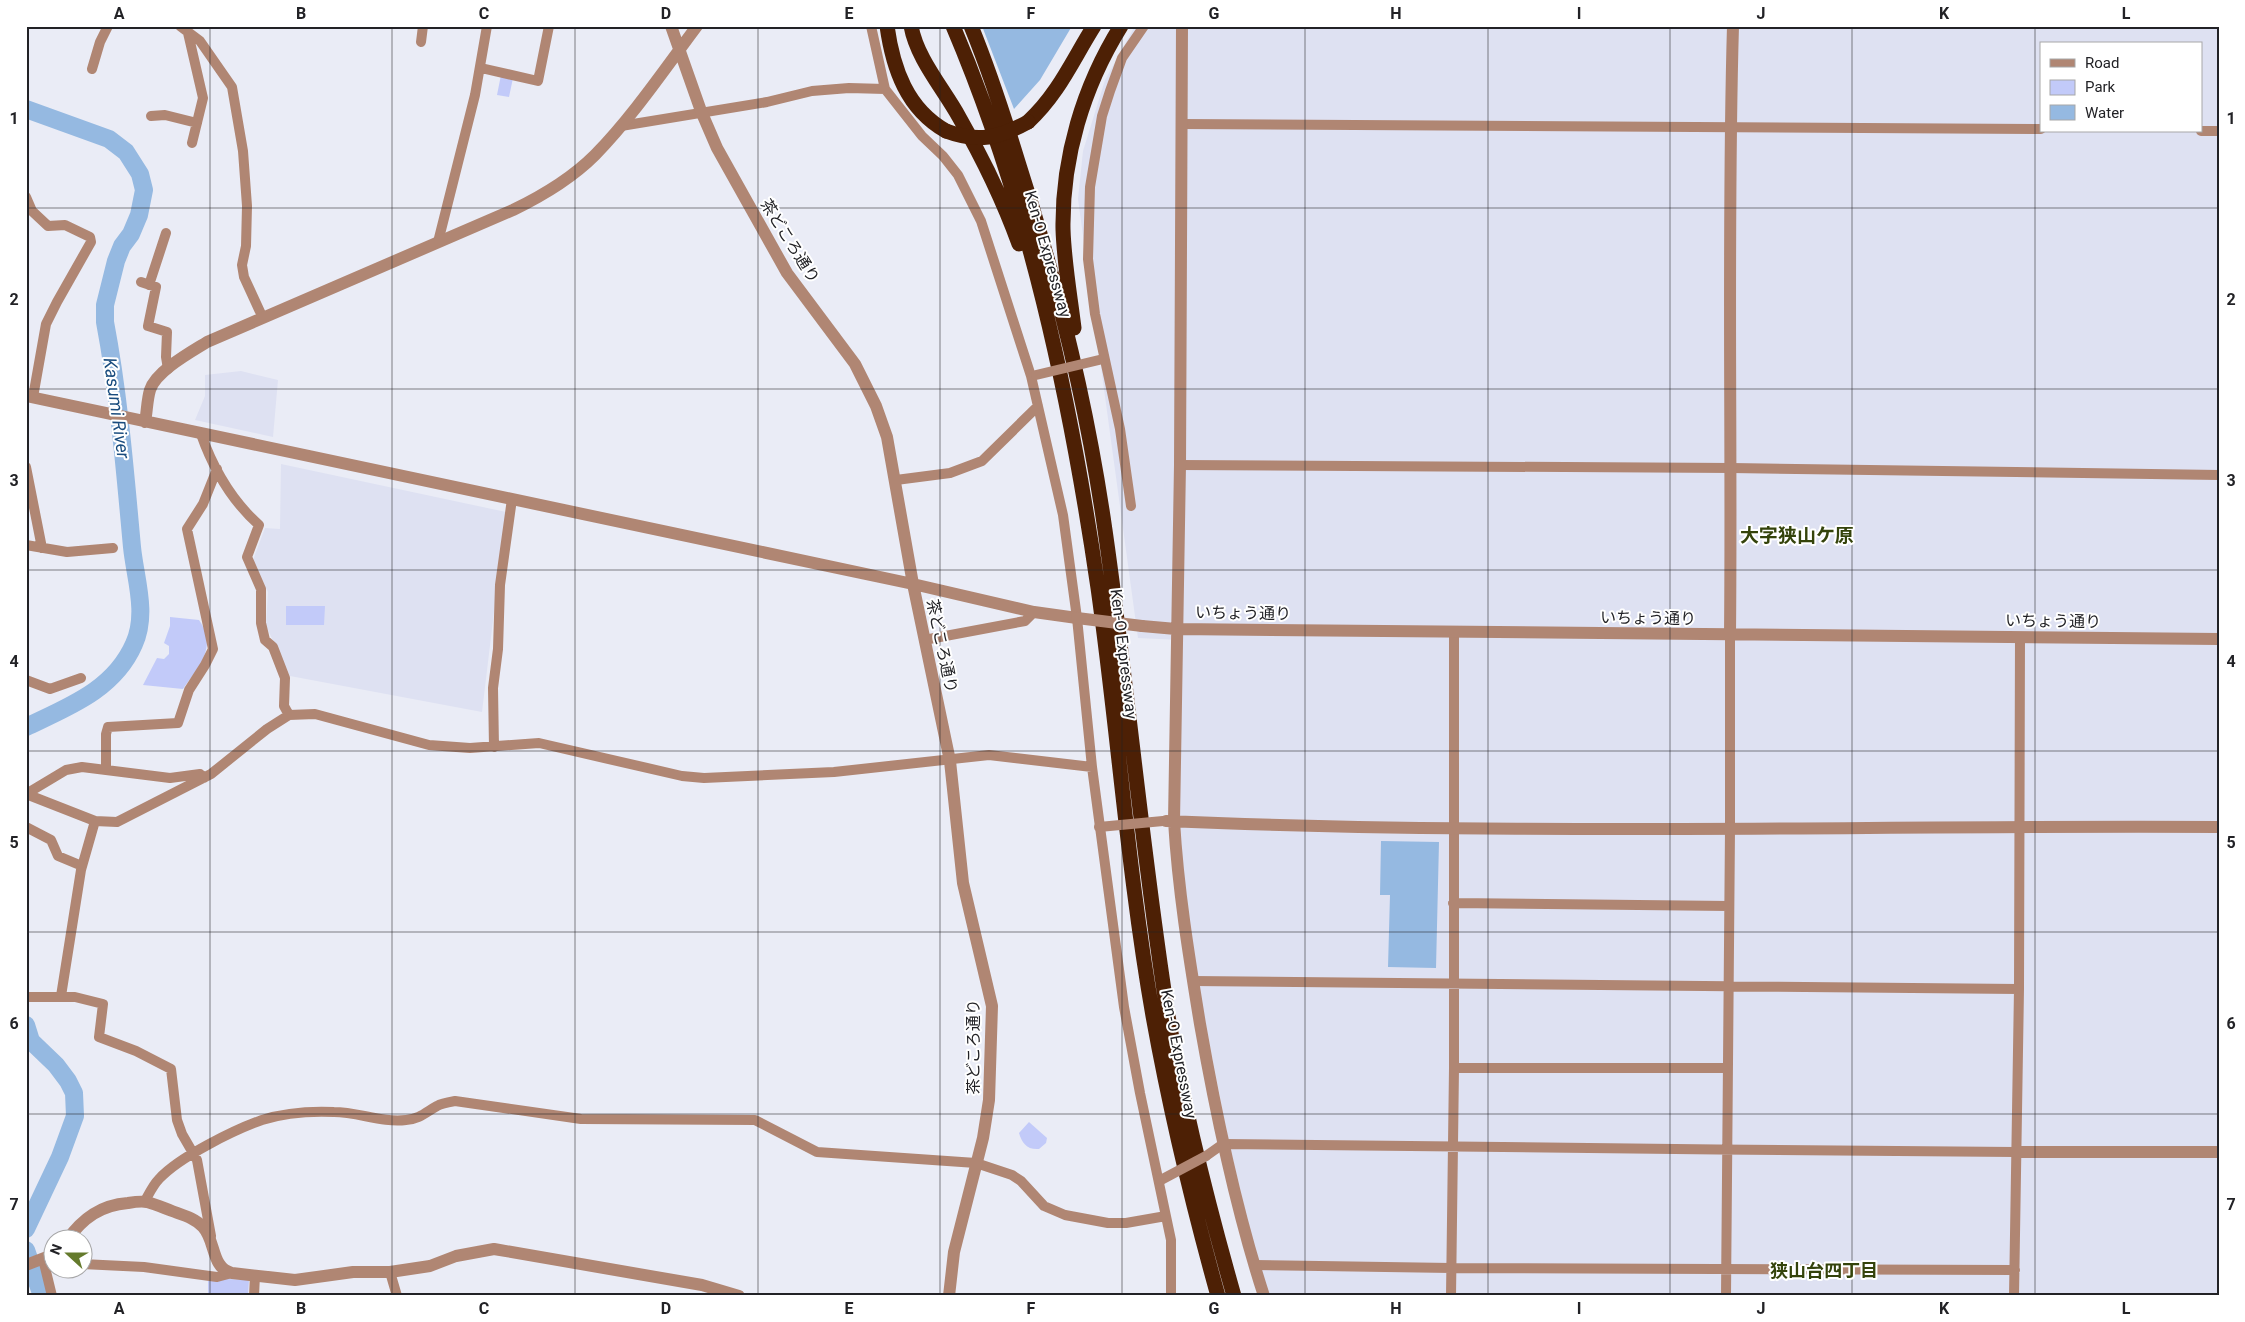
<svg xmlns="http://www.w3.org/2000/svg" width="2245" height="1322" font-family="Roboto,'Noto Sans JP',sans-serif">
	<style>
		.built { fill: #dee1f2; fill-rule: evenodd }
		.green { fill: #c2caf9 }
		.water { fill: #95b9e1 }
		.lines { fill: none; stroke-linecap: round; stroke-linejoin: round }
		.river { stroke: #95b9e1; stroke-width: 18 }
		.minor { stroke: #b08673; stroke-width: 10 }
		.tertiary { stroke: #b08673; stroke-width: 12 }
		.motorway { stroke: #4d2005; stroke-width: 15 }
		.minor-bridge { stroke: #b08673; stroke-width: 10 }
		.tertiary-bridge { stroke: #b08673; stroke-width: 12 }
		.motorway-bridge { stroke: #4d2005; stroke-width: 15 }
		.grid { fill: none; stroke: #222226; stroke-width: 1; stroke-opacity: 0.55 }
		.labels { text-anchor: middle; dominant-baseline: central; stroke-width: 4; stroke-linejoin: round; paint-order: stroke }
		.street-label { font-size: 16px; fill: #222226; stroke: #fff }
		.water-label { font-size: 18px; font-style: italic; fill: #194c7e; stroke: #fff }
		.neighbourhood-label { font-size: 18px; font-weight: bold; fill: #34430b; stroke: #fff }
		.quarter-label { font-size: 19px; font-weight: bold; fill: #34430b; stroke: #fff }
		.neatline { fill: none; stroke: #222226; stroke-width: 2 }
		.grid-label { font-size: 16px; text-anchor: middle; font-weight: bold; fill: #222226 }
	</style>
	<rect width="100%" height="100%" fill="#eaecf6"/>
	<path class="built" d="M 1135,26 L 2219,26 L 2219,1296 L 1268,1296 L 1257,1260 L 1228,1138 L 1196,975 L 1175,820 L 1180,640 L 1138,638 L 1078,199 L 1083,151 L 1105,80 ZM 2041,44 L 2201,44 L 2201,131 L 2041,131 Z
		M 241,371 L 278,380 L 273,437 L 195,420 L 205,396 L 205,375 Z
		M 281,464 L 506,512 L 482,712 L 290,676 L 266,626 L 268,592 L 253,560 L 265,528 L 280,529 Z"/>
	<path class="green" d="M 501,75 L 513,78 L 509,97 L 497,95 Z
		M 286,606 L 325,606 L 324,625 L 286,625 Z
		M 170,617 L 199,620 C 218,647 199,666 183,689 L 143,685 L 157,658 L 164,659 L 169,654 L 169,646 L 164,643 L 170,626 Z
		M 1029,1122 L 1047,1138 L 1046,1143 L 1039,1149 C 1027,1150 1022,1143 1019,1133 Z
		M 208,1278 L 249,1280 L 248,1296 L 208,1296 Z"/>
	<path class="water" d="M 982,26 L 1072,26 L 1040,80 L 1014,109 Z
		M 1381,841 L 1439,842 L 1436,968 L 1388,967 L 1390,895 L 1380,895 Z"/>
	<g class="lines">
		<path class="river" d="M 26,109 L 109,139 L 126,152 L 140,174 L 144,190 L 139,215 L 131,234 L 122,246 L 116,261 L 105,305 L 105,322 C 119,396 125,471 132,547 C 135,578 148,613 134,644 C 114,690 68,707 26,727
			M 26,1025 L 31,1041 L 56,1065 L 68,1081 L 74,1093 L 75,1116 L 60,1157 L 26,1229
			M 26,1250 L 42,1296"/>
		<path class="minor" d="M 180,26 L 200,41 L 232,87 L 243,151 L 247,206 L 246,246 L 242,265 L 244,277 L 262,316
			M 871,26 L 885,89 L 922,136 L 943,156 L 958,175 L 981,221 L 1031,376 L 1063,515 L 1077,618 L 1092,767
			M 188,33 L 203,98 L 192,143
			M 421,42 L 423,26
			M 481,68 L 538,81 L 549,26
			M 92,69 L 100,42 L 108,26
			M 151,116 L 165,115 L 197,123
			M 1181,124 L 2041,129
			M 621,126 L 767,102 L 812,91 L 849,88 L 885,89
			M 2201,131 L 2219,131
			M 26,197 L 32,211 L 48,226 L 65,225 L 90,237 L 91,242 L 57,302 L 46,324 L 33,397
			M 438,242 L 475,95 L 487,26
			M 141,282 L 156,287 L 148,326 L 167,332 L 166,357 L 168,369
			M 149,285 L 166,233
			M 201,434 C 213,468 232,501 259,525 L 247,557 L 261,589 L 261,623 L 265,640 L 273,647 L 285,678 L 284,706 L 289,715
			M 1180,465 L 1732,468 L 2219,475
			M 26,467 L 42,548
			M 896,480 L 950,473 L 982,461 L 1038,406
			M 1131,506 L 1120,429 L 1095,314 L 1088,259 L 1090,187 L 1102,116 L 1110,91 L 1122,58 L 1144,26
			M 26,545 L 67,552 L 113,548
			M 924,640 L 1025,621 L 1034,612
			M 26,680 L 50,689 L 81,678
			M 494,747 L 493,688 L 498,649 L 500,585 L 512,499
			M 106,770 L 106,734 L 108,727 L 178,723 L 189,690 L 205,665 L 213,649 L 187,529 L 203,504 L 217,469
			M 26,794 L 95,821 L 117,822 L 211,774 L 267,729 L 289,715 L 315,714 L 429,745 L 470,748 L 539,743 L 682,776 L 704,778 L 834,772 L 989,755 L 1092,767 L 1124,1007 L 1140,1093 L 1171,1240 L 1171,1296
			M 26,794 L 66,770 L 82,767 L 170,778 L 200,774 L 204,778
			M 26,827 L 51,840 L 58,856 L 82,866
			M 1453,903 L 1729,906
			M 1193,981 L 2019,989
			M 61,996 L 81,870 L 95,821
			M 26,997 L 75,997 L 103,1004 L 99,1037 L 136,1051 L 171,1069 L 177,1120 L 182,1134 L 197,1160 L 211,1236
			M 1454,1068 L 1728,1068
			M 1206,1156 L 1223,1144 C 1487,1149 1751,1149 2015,1152
			M 145,1201 C 149,1194 153,1185 159,1179 C 179,1157 234,1130 262,1120 C 284,1113 311,1111 334,1112 C 358,1112 382,1123 406,1120 C 420,1119 426,1112 437,1106 C 442,1103 449,1102 455,1101 L 581,1119 L 755,1120 L 817,1152 L 976,1163 L 1012,1175 L 1021,1181 L 1044,1206 L 1065,1215 L 1108,1223 L 1126,1223 L 1166,1216
			M 43,1259 L 52,1296
			M 82,1264 L 144,1267 L 217,1277 L 232,1273
			M 1254,1265 L 1451,1268 L 2015,1270
			M 390,1272 L 397,1296
			M 254,1296 L 255,1275
			M 1451,1296 L 1454,1068 L 1454,632
			M 1726,1296 L 1730,829 L 1730,635
			M 2014,1296 L 2019,989 L 2020,637"/>
		<path class="tertiary" d="M 671,26 L 701,111 L 717,148 L 787,273 L 855,364 L 876,406 L 887,437 L 913,584 L 950,761 L 963,883 L 992,1006 L 989,1100 L 983,1138 L 954,1252 L 949,1296
			M 1182,26 L 1180,465 L 1174,821 C 1178,889 1189,957 1200,1024 C 1216,1115 1235,1207 1264,1296
			M 26,396 L 913,584 L 1034,612 L 1077,618
			M 145,422 C 147,412 147,400 150,390 C 156,371 191,352 207,342 L 513,210 C 542,196 571,179 595,155 C 633,116 664,70 697,26
			M 1142,626 L 1176,629 L 2219,639
			M 1730,635 C 1732,432 1727,229 1733,26
			M 1166,821 C 1517,836 1868,825 2219,827
			M 2015,1152 L 2219,1152
			M 67,1240 C 83,1218 101,1205 128,1203 C 134,1202 141,1201 147,1202 C 155,1204 164,1208 172,1211 C 183,1215 195,1218 203,1227 C 216,1241 211,1268 232,1273 L 295,1280 L 353,1272 L 390,1272 L 430,1266 L 456,1256 L 494,1249 L 702,1285 L 739,1296
			M 26,1265 L 52,1255"/>
		<path class="motorway" d="M 887,26 C 893,69 907,109 946,131
			M 911,26 C 917,59 943,88 959,117 C 982,157 1003,200 1019,244
			M 953,26 C 1029,205 1070,396 1098,588 C 1118,730 1128,874 1153,1016 C 1170,1110 1192,1203 1218,1296
			M 971,26 C 989,70 1004,116 1018,162 C 1057,282 1087,405 1105,530 C 1128,690 1142,850 1167,1010 C 1183,1107 1207,1201 1234,1296
			M 1028,122 C 1059,93 1072,61 1094,26
			M 1074,328 C 1070,295 1064,262 1063,229 C 1062,158 1083,87 1121,26"/>
		<path class="minor-bridge" d="M 1036,375 L 1099,360
			M 1099,827 L 1163,821
			M 1159,1181 L 1206,1156"/>
		<path class="tertiary-bridge" d="M 1077,618 L 1142,626"/>
		<path class="motorway-bridge" d="M 946,131 C 978,143 999,138 1028,122"/>
	</g>
	<path class="grid" d="M 210,26 L 210,1296M 392,26 L 392,1296M 575,26 L 575,1296M 758,26 L 758,1296M 940,26 L 940,1296M 1122,26 L 1122,1296M 1305,26 L 1305,1296M 1488,26 L 1488,1296M 1670,26 L 1670,1296M 1852,26 L 1852,1296M 2035,26 L 2035,1296M 26,208 L 2219,208M 26,389 L 2219,389M 26,570 L 2219,570M 26,751 L 2219,751M 26,932 L 2219,932M 26,1114 L 2219,1114"/>
	<g class="labels">
		<g class="street-label">
			<text transform="translate(790 241) rotate(58)">茶どころ通り</text>
			<text transform="translate(1048 254) rotate(74)">Ken-O Expressway</text>
			<text transform="translate(1243 613) rotate(1)">いちょう通り</text>
			<text transform="translate(1648 618) rotate(1)">いちょう通り</text>
			<text transform="translate(2053 621) rotate(1)">いちょう通り</text>
			<text transform="translate(942 646) rotate(78)">茶どころ通り</text>
			<text transform="translate(1124 654) rotate(83)">Ken-O Expressway</text>
			<text transform="translate(973 1047) rotate(-90)">茶どころ通り</text>
			<text transform="translate(1179 1054) rotate(79)">Ken-O Expressway</text>
		</g>
		<g class="water-label">
			<text transform="translate(117 408) rotate(82)">Kasumi River</text>
		</g>
		<g class="neighbourhood-label">
			<text x="1824" y="1270">狭山台四丁目</text>
		</g>
		<g class="quarter-label">
			<text x="1797" y="535">大字狭山ケ原</text>
		</g>
	</g>
	<rect width="2245" height="1322" fill="none" stroke="#ffffff" stroke-width="55"/>
	<rect x="2040" y="42" width="162" height="90" fill="#ffffff" stroke="#a7a7a8"/>
	<rect x="2050" y="59" width="25" height="8" fill="#b08673" stroke="#a7a7a8"/>
	<text x="2085" y="68" font-size="15" fill="#222226">Road</text>
	<rect x="2050" y="80" width="25" height="15" fill="#c2caf9" stroke="#a7a7a8"/>
	<text x="2085" y="92" font-size="15" fill="#222226">Park</text>
	<rect x="2050" y="105" width="25" height="15" fill="#95b9e1" stroke="#a7a7a8"/>
	<text x="2085" y="118" font-size="15" fill="#222226">Water</text>
	<g transform="translate(68 1254) rotate(291)"><circle r="24" fill="#ffffff" stroke="#a7a7a8"/>
	<path d="M0-4L9 19L0 12L-9 19Z" fill="#647a2c"/>
	<text y="-8" font-size="14" font-weight="bold" text-anchor="middle" fill="#222226">N</text>
	</g>
	<rect x="28" y="28" width="2190" height="1266" class="neatline"/>
	<g class="grid-label">
		<text x="119" y="19">A</text>
		<text x="301" y="19">B</text>
		<text x="484" y="19">C</text>
		<text x="666" y="19">D</text>
		<text x="849" y="19">E</text>
		<text x="1031" y="19">F</text>
		<text x="1214" y="19">G</text>
		<text x="1396" y="19">H</text>
		<text x="1579" y="19">I</text>
		<text x="1761" y="19">J</text>
		<text x="1944" y="19">K</text>
		<text x="2126" y="19">L</text>
		<text x="14" y="124">1</text>
		<text x="2231" y="124">1</text>
		<text x="14" y="305">2</text>
		<text x="2231" y="305">2</text>
		<text x="14" y="486">3</text>
		<text x="2231" y="486">3</text>
		<text x="14" y="667">4</text>
		<text x="2231" y="667">4</text>
		<text x="14" y="848">5</text>
		<text x="2231" y="848">5</text>
		<text x="14" y="1029">6</text>
		<text x="2231" y="1029">6</text>
		<text x="14" y="1210">7</text>
		<text x="2231" y="1210">7</text>
		<text x="119" y="1314">A</text>
		<text x="301" y="1314">B</text>
		<text x="484" y="1314">C</text>
		<text x="666" y="1314">D</text>
		<text x="849" y="1314">E</text>
		<text x="1031" y="1314">F</text>
		<text x="1214" y="1314">G</text>
		<text x="1396" y="1314">H</text>
		<text x="1579" y="1314">I</text>
		<text x="1761" y="1314">J</text>
		<text x="1944" y="1314">K</text>
		<text x="2126" y="1314">L</text>
	</g>
</svg>
